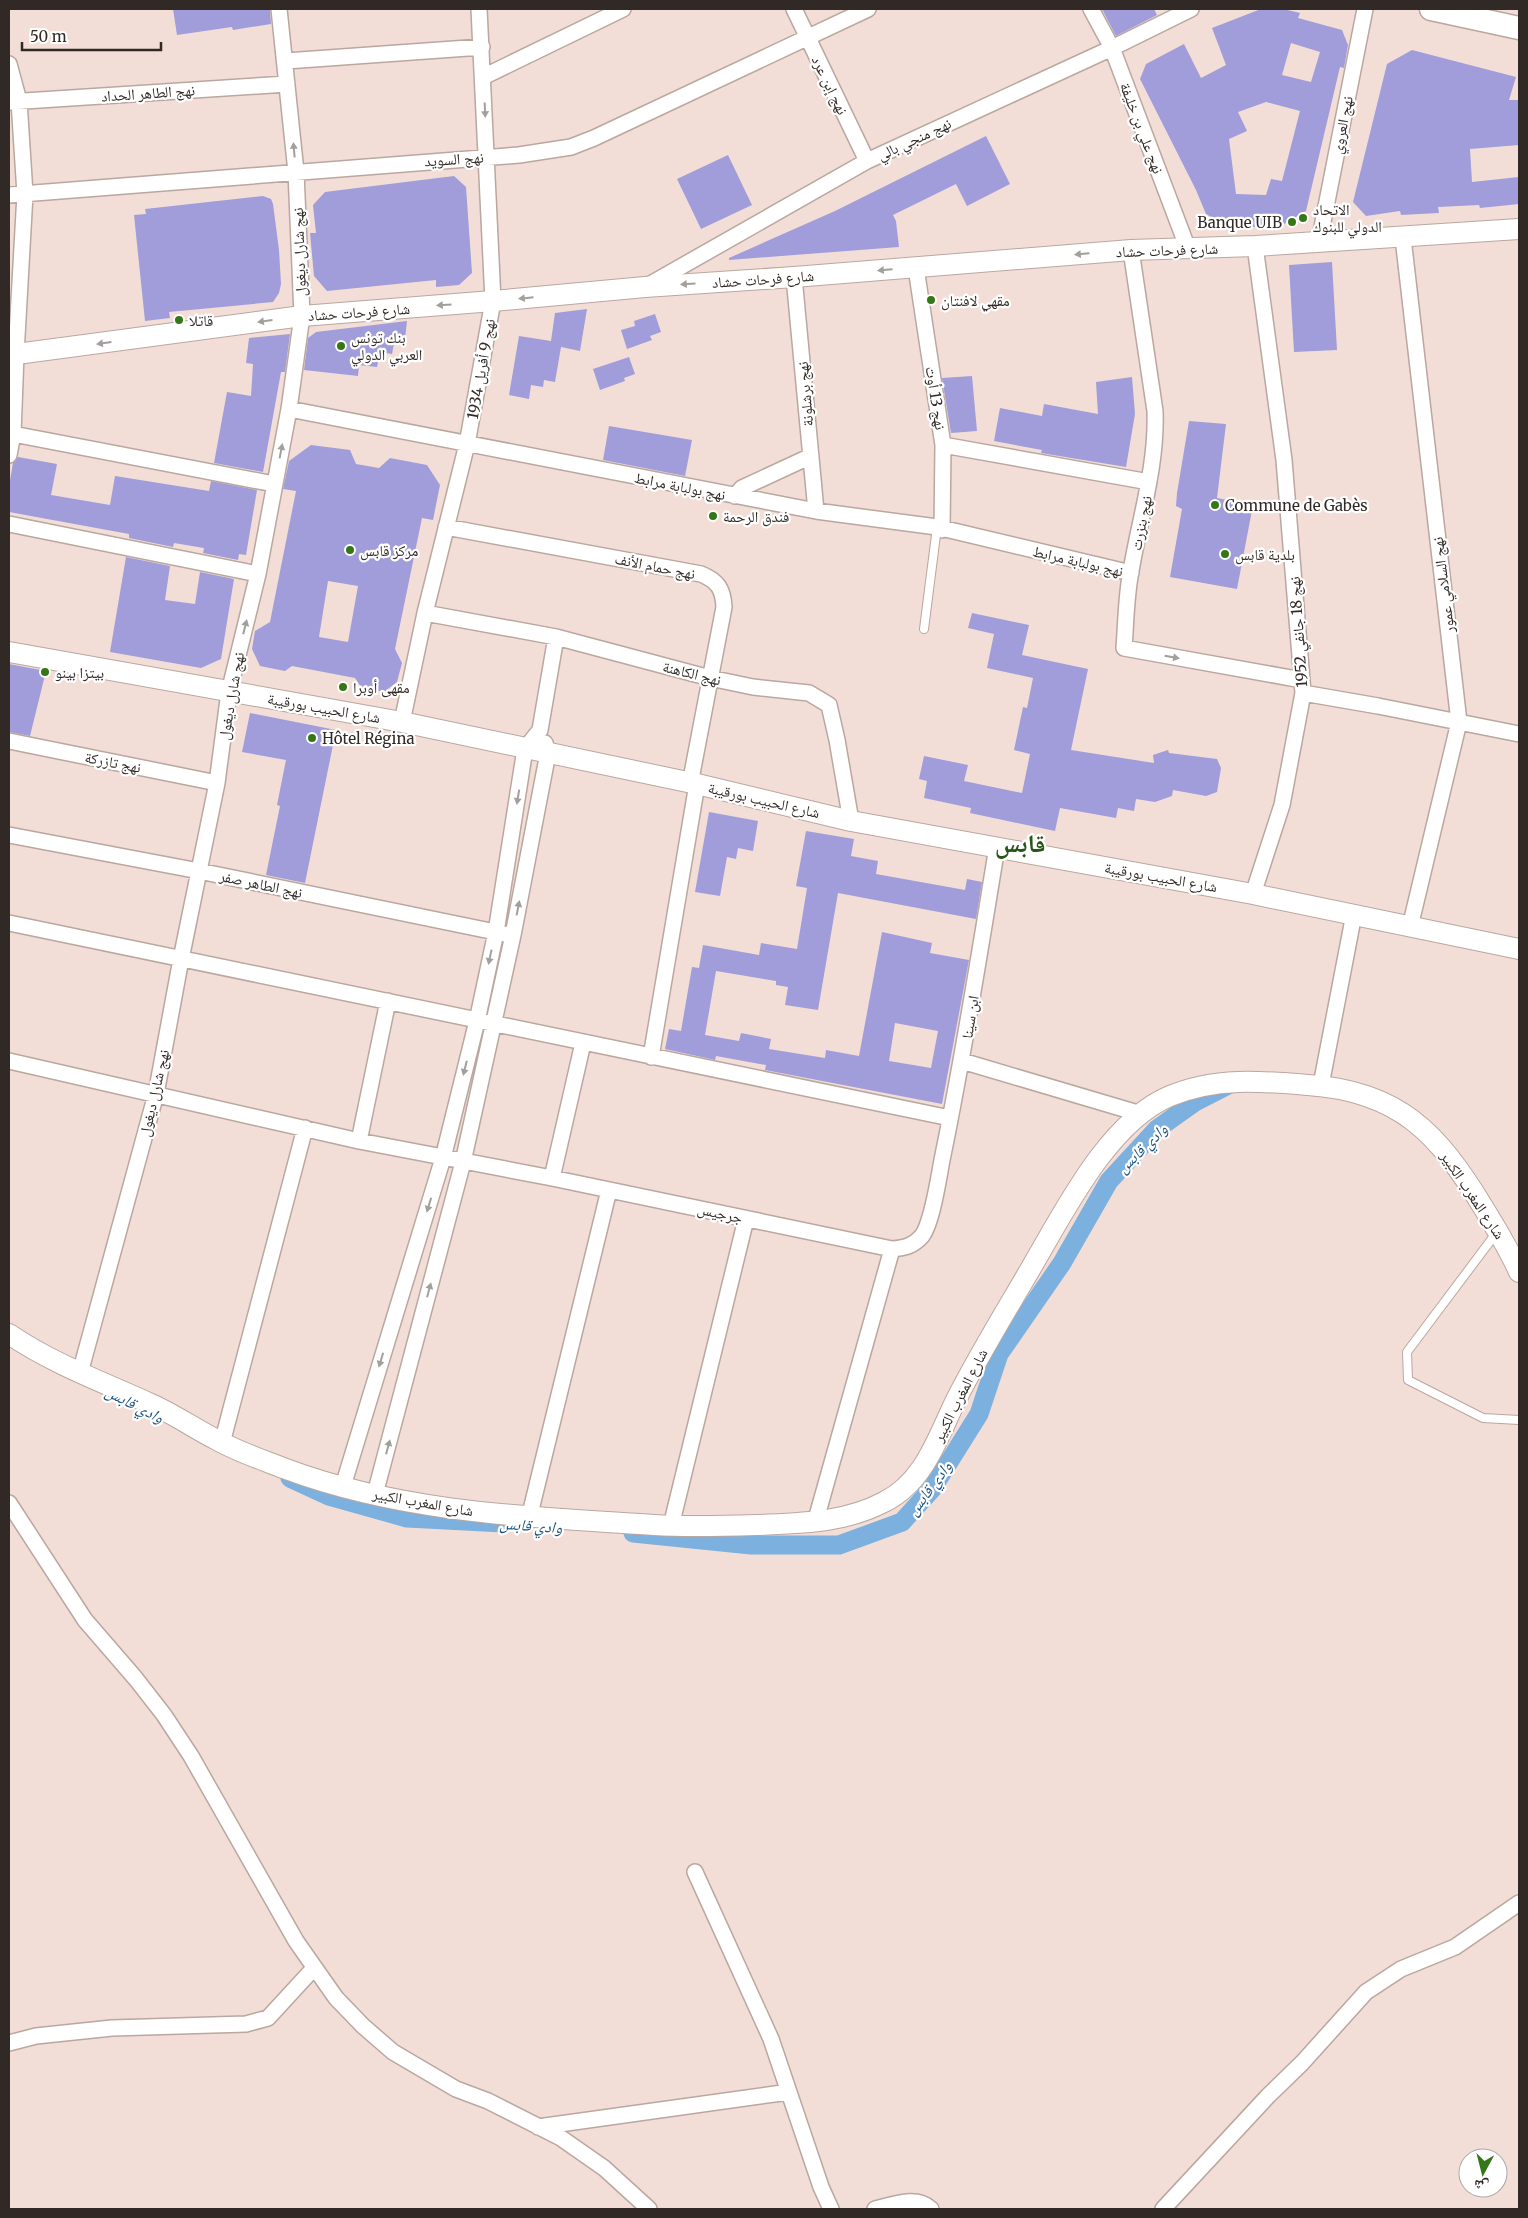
<svg xmlns="http://www.w3.org/2000/svg" width="1528" height="2218" font-family="Merriweather,'Noto Naskh Arabic',serif">
	<style>
		.lines { fill: none; stroke-linecap: round; stroke-linejoin: round }
		.canal { stroke: #7cb0df; stroke-width: 19 }
		.building { fill: #a09dda; fill-rule: evenodd }
		.lane-casing { stroke: #baa79f; stroke-width: 10 }
		.street-casing { stroke: #baa79f; stroke-width: 18 }
		.secondary-casing { stroke: #baa79f; stroke-width: 22 }
		.primary-casing { stroke: #baa79f; stroke-width: 25 }
		.lane { stroke: #fff; stroke-width: 8 }
		.street { stroke: #fff; stroke-width: 15 }
		.secondary { stroke: #fff; stroke-width: 20 }
		.primary { stroke: #fff; stroke-width: 22 }
		.oneway { fill: #a29f9d }
		.poi-dot { fill: #337717; stroke: #fff; stroke-width: 2 }
		.labels { text-anchor: middle; dominant-baseline: central; stroke-width: 4.5; stroke-linejoin: round; paint-order: stroke }
		.street-label { font-size: 15px; fill: #302925; stroke: #fff }
		.poi-label { font-size: 15px; fill: #302925; stroke: #fff; text-anchor: start }
		.water-label { font-size: 16px; font-style: italic; fill: #19517e; stroke: #fff }
		.town-label { font-size: 25px; font-weight: bold; fill: #29541a; stroke: #fff }
	</style>
	<rect width="100%" height="100%" fill="#f2ded6"/>
	<g class="lines">
		<path class="canal" d="M 290,1478 L 329,1496 L 407,1518 L 503,1523
			M 633,1533 L 751,1545 L 839,1545 L 902,1522 L 932,1489 L 979,1414 L 999,1354 L 1062,1263 L 1109,1181 L 1157,1129 L 1195,1102 L 1230,1084"/>
	</g>
	<path class="building" d="M 173,9 L 270,9 L 271,24 L 233,30 L 232,27 L 177,35 Z
		M 1102,9 L 1154,9 L 1157,15 L 1116,36 Z
		M 1261,9 L 1283,9 L 1300,13 L 1298,18 L 1342,30 L 1348,45 L 1344,68 L 1340,67 L 1306,211 L 1279,227 L 1228,227 L 1206,214 L 1196,190 L 1140,79 L 1146,64 L 1184,44 L 1201,78 L 1226,65 L 1212,28 ZM 1291,43 L 1320,52 L 1311,82 L 1282,75 ZM 1266,102 L 1300,111 L 1282,181 L 1271,179 L 1266,195 L 1236,194 L 1229,139 L 1247,131 L 1238,112 Z
		M 1412,50 L 1516,77 L 1509,100 L 1519,100 L 1519,145 L 1470,149 L 1472,182 L 1519,177 L 1519,204 L 1480,208 L 1479,205 L 1438,207 L 1439,213 L 1401,215 L 1400,211 L 1366,216 L 1353,202 L 1387,64 Z
		M 986,136 L 1010,184 L 967,206 L 956,184 L 893,215 L 896,221 L 899,247 L 729,260 L 729,258 L 835,211 Z
		M 728,155 L 752,205 L 701,229 L 677,179 Z
		M 454,176 L 466,187 L 472,273 L 459,285 L 436,287 L 436,280 L 327,291 L 314,276 L 310,233 L 316,233 L 313,205 L 325,192 Z
		M 263,196 L 271,199 L 273,204 L 279,250 L 281,284 L 279,293 L 273,302 L 169,312 L 170,318 L 145,321 L 134,215 L 146,214 L 145,209 Z
		M 1332,262 L 1337,350 L 1294,352 L 1289,265 Z
		M 587,309 L 580,351 L 561,347 L 555,382 L 544,380 L 543,387 L 531,385 L 529,399 L 509,395 L 519,336 L 551,341 L 555,313 Z
		M 655,314 L 661,332 L 650,336 L 652,340 L 627,349 L 621,330 L 635,326 L 634,321 Z
		M 407,321 L 405,339 L 395,338 L 392,354 L 380,352 L 377,367 L 359,365 L 358,376 L 304,370 L 308,338 L 316,332 Z
		M 290,334 L 285,372 L 281,372 L 263,472 L 214,463 L 227,392 L 251,396 L 253,364 L 246,363 L 249,338 Z
		M 629,357 L 635,374 L 624,378 L 625,381 L 600,390 L 593,369 Z
		M 972,376 L 977,431 L 951,433 L 942,378 Z
		M 1132,377 L 1135,414 L 1126,467 L 1041,453 L 1042,450 L 994,441 L 1000,408 L 1042,416 L 1044,404 L 1098,414 L 1096,382 Z
		M 1189,421 L 1226,424 L 1217,498 L 1253,505 L 1237,589 L 1170,577 L 1182,509 L 1176,506 L 1177,493 Z
		M 609,426 L 692,440 L 685,476 L 603,460 Z
		M 311,445 L 350,450 L 356,464 L 379,468 L 390,458 L 427,465 L 440,485 L 433,520 L 422,518 L 395,649 L 402,663 L 397,682 L 384,692 L 361,687 L 355,678 L 292,666 L 285,671 L 260,666 L 252,649 L 255,631 L 270,622 L 296,491 L 283,489 L 289,461 ZM 328,581 L 358,586 L 348,642 L 319,637 Z
		M 18,457 L 57,464 L 51,495 L 110,505 L 115,476 L 209,491 L 211,481 L 257,490 L 246,555 L 239,554 L 238,560 L 203,553 L 204,548 L 174,543 L 173,547 L 129,538 L 129,534 L 9,512 L 9,486 L 13,463 Z
		M 126,557 L 170,566 L 165,600 L 195,604 L 200,572 L 234,579 L 221,659 L 201,668 L 110,652 Z
		M 972,613 L 1029,625 L 1022,655 L 1088,669 L 1071,750 L 1154,763 L 1153,755 L 1168,750 L 1169,753 L 1217,759 L 1221,768 L 1217,792 L 1206,796 L 1173,790 L 1172,796 L 1155,802 L 1136,799 L 1134,811 L 1118,808 L 1116,818 L 1060,808 L 1055,831 L 970,813 L 971,808 L 924,798 L 927,781 L 919,779 L 924,756 L 968,765 L 964,781 L 1022,793 L 1030,754 L 1014,750 L 1023,707 L 1027,708 L 1033,678 L 987,668 L 994,634 L 968,628 Z
		M 9,664 L 46,671 L 30,736 L 9,732 Z
		M 250,713 L 336,730 L 305,883 L 266,875 L 280,806 L 277,805 L 286,760 L 242,752 Z
		M 709,812 L 758,821 L 753,851 L 738,848 L 736,859 L 727,857 L 720,896 L 695,892 Z
		M 806,831 L 854,839 L 851,856 L 878,861 L 876,874 L 965,890 L 967,879 L 982,882 L 976,919 L 838,893 L 818,1010 L 785,1005 L 788,987 L 776,985 L 776,981 L 716,971 L 705,1035 L 739,1041 L 741,1033 L 771,1039 L 769,1049 L 825,1058 L 826,1050 L 859,1056 L 882,932 L 932,943 L 930,953 L 969,960 L 942,1104 L 765,1070 L 766,1065 L 716,1056 L 715,1060 L 665,1049 L 669,1029 L 681,1031 L 692,967 L 699,968 L 703,945 L 759,955 L 761,943 L 797,949 L 807,888 L 796,886 ZM 895,1023 L 938,1031 L 931,1068 L 889,1061 Z"/>
	<g class="lines">
		<g class="lane-casing">
			<path id="lane" d="M 924,629 L 937,527
				M 1497,1232 L 1407,1352 L 1408,1380 L 1483,1418 L 1519,1420"/>
		</g>
		<g class="street-casing">
			<path id="street" d="M 794,9 L 867,161
				M 1091,9 L 1112,48 L 1188,249
				M 286,61 L 482,47
				M 9,64 L 19,101 L 25,194 L 16,354 L 13,434 L 9,455
				M 483,77 L 623,9
				M 9,102 L 287,84
				M 9,195 L 519,155 L 571,147 L 594,138 L 868,9
				M 1403,238 L 1459,722 L 1410,927
				M 1319,242 L 1365,9
				M 1131,250 L 1155,411 C 1157,466 1140,517 1131,571 C 1126,596 1126,622 1124,648 L 1302,680
				M 916,268 L 943,445 L 942,530
				M 794,277 L 816,511
				M 647,286 L 867,161 L 1112,48 L 1191,9
				M 289,409 L 816,511 L 937,527 L 1131,573
				M 13,434 L 274,484
				M 943,445 L 1149,482
				M 735,496 L 742,488 L 811,456
				M 9,524 L 258,574
				M 446,527 L 701,574 C 718,581 723,589 724,607 L 690,784
				M 425,613 L 556,637 L 710,678 L 753,687 L 809,693 L 829,705 L 837,740 L 851,821
				M 1303,693 L 1378,706 L 1519,734
				M 402,722 L 425,613 L 467,444 L 493,301 L 479,9
				M 9,741 L 217,783
				M 9,835 L 199,871 L 505,934
				M 1253,894 L 1282,805 L 1303,693 L 1284,460 L 1255,246
				M 9,923 L 950,1118
				M 651,1057 L 697,784
				M 9,1061 L 359,1141 L 552,1178 L 892,1249 C 905,1248 913,1246 922,1236 C 933,1221 939,1174 943,1155 C 964,1053 980,950 997,847
				M 962,1061 L 1141,1114
				M 1321,1085 L 1354,914
				M 359,1141 L 388,1001
				M 552,1178 L 583,1043
				M 80,1373 L 156,1094 L 181,959 L 217,783 L 229,692 L 258,574 L 289,409 L 302,316 L 296,172 L 279,9
				M 222,1443 L 305,1128
				M 343,1486 L 443,1158 L 477,1021 L 496,932 L 525,749 L 540,730 L 556,637
				M 375,1494 L 463,1162 L 513,935 L 548,753 L 545,743
				M 9,1503 L 85,1620 L 136,1679 L 164,1715 L 191,1756 L 296,1941 L 336,1998 L 363,2026 L 393,2052 L 456,2089 L 488,2101 L 561,2138 L 604,2168 L 649,2209
				M 529,1518 L 609,1190
				M 815,1523 L 892,1249
				M 671,1526 L 746,1219
				M 695,1872 L 771,2039 L 821,2187 L 831,2209
				M 9,2043 L 36,2036 L 112,2028 L 246,2024 L 268,2018 L 314,1968
				M 538,2127 L 789,2092
				M 875,2209 C 893,2205 916,2195 931,2209
				M 1163,2209 L 1268,2096 L 1302,2063 L 1366,1992 L 1401,1969 L 1455,1947 L 1519,1903"/>
		</g>
		<g class="secondary-casing">
			<path id="secondary" d="M 9,355 L 302,316 L 493,301 L 645,287 L 794,277 L 1131,250 L 1255,246 L 1519,229
				M 9,652 L 402,722 L 697,784 L 851,821 L 1253,894 L 1519,949
				M 9,1334 C 53,1364 103,1382 151,1404 C 174,1414 195,1429 217,1440 C 238,1452 263,1460 286,1469 C 404,1513 530,1517 654,1525 C 688,1527 722,1526 757,1525 C 801,1523 844,1523 884,1502 C 925,1482 938,1436 957,1398 C 980,1353 1006,1311 1031,1268 C 1064,1212 1108,1122 1170,1096 C 1215,1077 1261,1081 1308,1085 C 1399,1091 1438,1133 1483,1207 C 1496,1228 1509,1249 1519,1272"/>
		</g>
		<g class="primary-casing">
			<path id="primary" d="M 1431,9 L 1519,28"/>
		</g>
		<use href="#lane" class="lane"/>
		<use href="#street" class="street"/>
		<use href="#secondary" class="secondary"/>
		<use href="#primary" class="primary"/>
	</g>
	<defs><path id="oneway-solid" d="M-6-.8H1V-3.2L6.5 0L1 3.2V.8H-6Z" transform="scale(1.25)"/></defs>
	<g class="oneway">
		<use href="#oneway-solid" transform="translate(485 110) rotate(87)"/>
		<use href="#oneway-solid" transform="translate(294 150) rotate(-95)"/>
		<use href="#oneway-solid" transform="translate(1082 254) rotate(175)"/>
		<use href="#oneway-solid" transform="translate(885 270) rotate(175)"/>
		<use href="#oneway-solid" transform="translate(688 284) rotate(176)"/>
		<use href="#oneway-solid" transform="translate(526 298) rotate(174)"/>
		<use href="#oneway-solid" transform="translate(444 305) rotate(176)"/>
		<use href="#oneway-solid" transform="translate(265 321) rotate(172)"/>
		<use href="#oneway-solid" transform="translate(104 343) rotate(172)"/>
		<use href="#oneway-solid" transform="translate(281 451) rotate(-79)"/>
		<use href="#oneway-solid" transform="translate(245 627) rotate(-76)"/>
		<use href="#oneway-solid" transform="translate(1172 657) rotate(10)"/>
		<use href="#oneway-solid" transform="translate(518 797) rotate(99)"/>
		<use href="#oneway-solid" transform="translate(518 908) rotate(-79)"/>
		<use href="#oneway-solid" transform="translate(490 957) rotate(102)"/>
		<use href="#oneway-solid" transform="translate(465 1068) rotate(104)"/>
		<use href="#oneway-solid" transform="translate(429 1205) rotate(107)"/>
		<use href="#oneway-solid" transform="translate(429 1290) rotate(-75)"/>
		<use href="#oneway-solid" transform="translate(381 1360) rotate(107)"/>
		<use href="#oneway-solid" transform="translate(388 1447) rotate(-75)"/>
	</g>
	<g class="poi-dot">
		<circle cx="1303" cy="218" r="5"/>
		<circle cx="1292" cy="222" r="5"/>
		<circle cx="931" cy="300" r="5"/>
		<circle cx="179" cy="320" r="5"/>
		<circle cx="341" cy="346" r="5"/>
		<circle cx="1215" cy="505" r="5"/>
		<circle cx="713" cy="516" r="5"/>
		<circle cx="350" cy="550" r="5"/>
		<circle cx="1225" cy="554" r="5"/>
		<circle cx="45" cy="672" r="5"/>
		<circle cx="343" cy="687" r="5"/>
		<circle cx="312" cy="738" r="5"/>
	</g>
	<g class="labels">
		<g class="street-label">
			<text transform="translate(830 85) rotate(64)">نهج إبن عرد</text>
			<text transform="translate(148 93) rotate(-4)">نهج الطاهر الحداد</text>
			<text transform="translate(1342 125) rotate(-79)">نهج العروي</text>
			<text transform="translate(1142 128) rotate(69)">نهج علي بن خليفة</text>
			<text transform="translate(914 139) rotate(-25)">نهج منجي بالي</text>
			<text transform="translate(454 159) rotate(-4)">نهج السويد</text>
			<text transform="translate(1167 250) rotate(-2)">شارع فرحات حشاد</text>
			<text transform="translate(299 252) rotate(-92)">نهج شارل ديغول</text>
			<text transform="translate(763 279) rotate(-4)">شارع فرحات حشاد</text>
			<text transform="translate(359 312) rotate(-4)">شارع فرحات حشاد</text>
			<text transform="translate(481 369) rotate(-80)">نهج 9 أفريل 1934</text>
			<text transform="translate(805 394) rotate(-95)">نهج برشلونة</text>
			<text transform="translate(936 398) rotate(81)">نهج 13 أوت</text>
			<text transform="translate(680 486) rotate(11)">نهج بولبابة مرابط</text>
			<text transform="translate(1141 523) rotate(-78)">نهج بنزرت</text>
			<text transform="translate(1078 561) rotate(13)">نهج بولبابة مرابط</text>
			<text transform="translate(655 566) rotate(11)">نهج حمام الأنف</text>
			<text transform="translate(1443 585) rotate(-97)">نهج السلامي عمور</text>
			<text transform="translate(1298 632) rotate(-94)">نهج 18 جانفي 1952</text>
			<text transform="translate(692 673) rotate(14)">نهج الكاهنة</text>
			<text transform="translate(231 696) rotate(-80)">نهج شارل ديغول</text>
			<text transform="translate(324 708) rotate(10)">شارع الحبيب بورقيبة</text>
			<text transform="translate(113 762) rotate(11)">نهج تازركة</text>
			<text transform="translate(764 800) rotate(13)">شارع الحبيب بورقيبة</text>
			<text transform="translate(1161 877) rotate(10)">شارع الحبيب بورقيبة</text>
			<text transform="translate(261 884) rotate(12)">نهج الطاهر صفر</text>
			<text transform="translate(970 1017) rotate(-81)">ابن سينا</text>
			<text transform="translate(154 1093) rotate(-77)">نهج شارل ديغول</text>
			<text transform="translate(1473 1195) rotate(56)">شارع المغرب الكبير</text>
			<text transform="translate(720 1213) rotate(12)">جرجيس</text>
			<text transform="translate(960 1395) rotate(-63)">شارع المغرب الكبير</text>
			<text transform="translate(423 1502) rotate(10)">شارع المغرب الكبير</text>
		</g>
		<g class="poi-label">
			<text x="1313" y="209">الاتحاد<tspan x="1313" dy="17">الدولي للبنوك</tspan></text>
			<text x="1282" y="222" text-anchor="end">Banque UIB</text>
			<text x="941" y="300">مقهي لافنتان</text>
			<text x="189" y="320">قاتلا</text>
			<text x="351" y="337">بنك تونس<tspan x="351" dy="17">العربي الدولي</tspan></text>
			<text x="1225" y="505">Commune de Gabès</text>
			<text x="723" y="516">فندق الرحمة</text>
			<text x="360" y="550">مركز قابس</text>
			<text x="1235" y="554">بلدية قابس</text>
			<text x="55" y="672">بيتزا بينو</text>
			<text x="353" y="687">مقهى أوبرا</text>
			<text x="322" y="738">Hôtel Régina</text>
		</g>
		<g class="water-label">
			<text transform="translate(1142 1148) rotate(-44)">وادي قابس</text>
			<text transform="translate(135 1404) rotate(27)">وادي قابس</text>
			<text transform="translate(929 1488) rotate(-53)">وادي قابس</text>
			<text transform="translate(531 1525) rotate(4)">وادي قابس</text>
		</g>
		<g class="town-label">
			<text x="1020" y="843">قابس</text>
		</g>
	</g>
	<rect width="1528" height="2218" fill="none" stroke="#302925" stroke-width="20"/>
	<g transform="translate(1483 2173) rotate(187)"><circle r="24" fill="#ffffff" stroke="#aca9a8"/>
	<path d="M0-4L9 19L0 12L-9 19Z" fill="#337717"/>
	<text y="-8" font-size="14" font-weight="bold" text-anchor="middle" fill="#302925">ش</text>
	</g>
	<path d="M22 42v8h139v-8" fill="none" stroke="#302925" stroke-width="2.5"/>
	<text x="30" y="42" font-size="15" fill="#302925" stroke="#ffffff" stroke-width="4" paint-order="stroke">50 m</text>
</svg>
